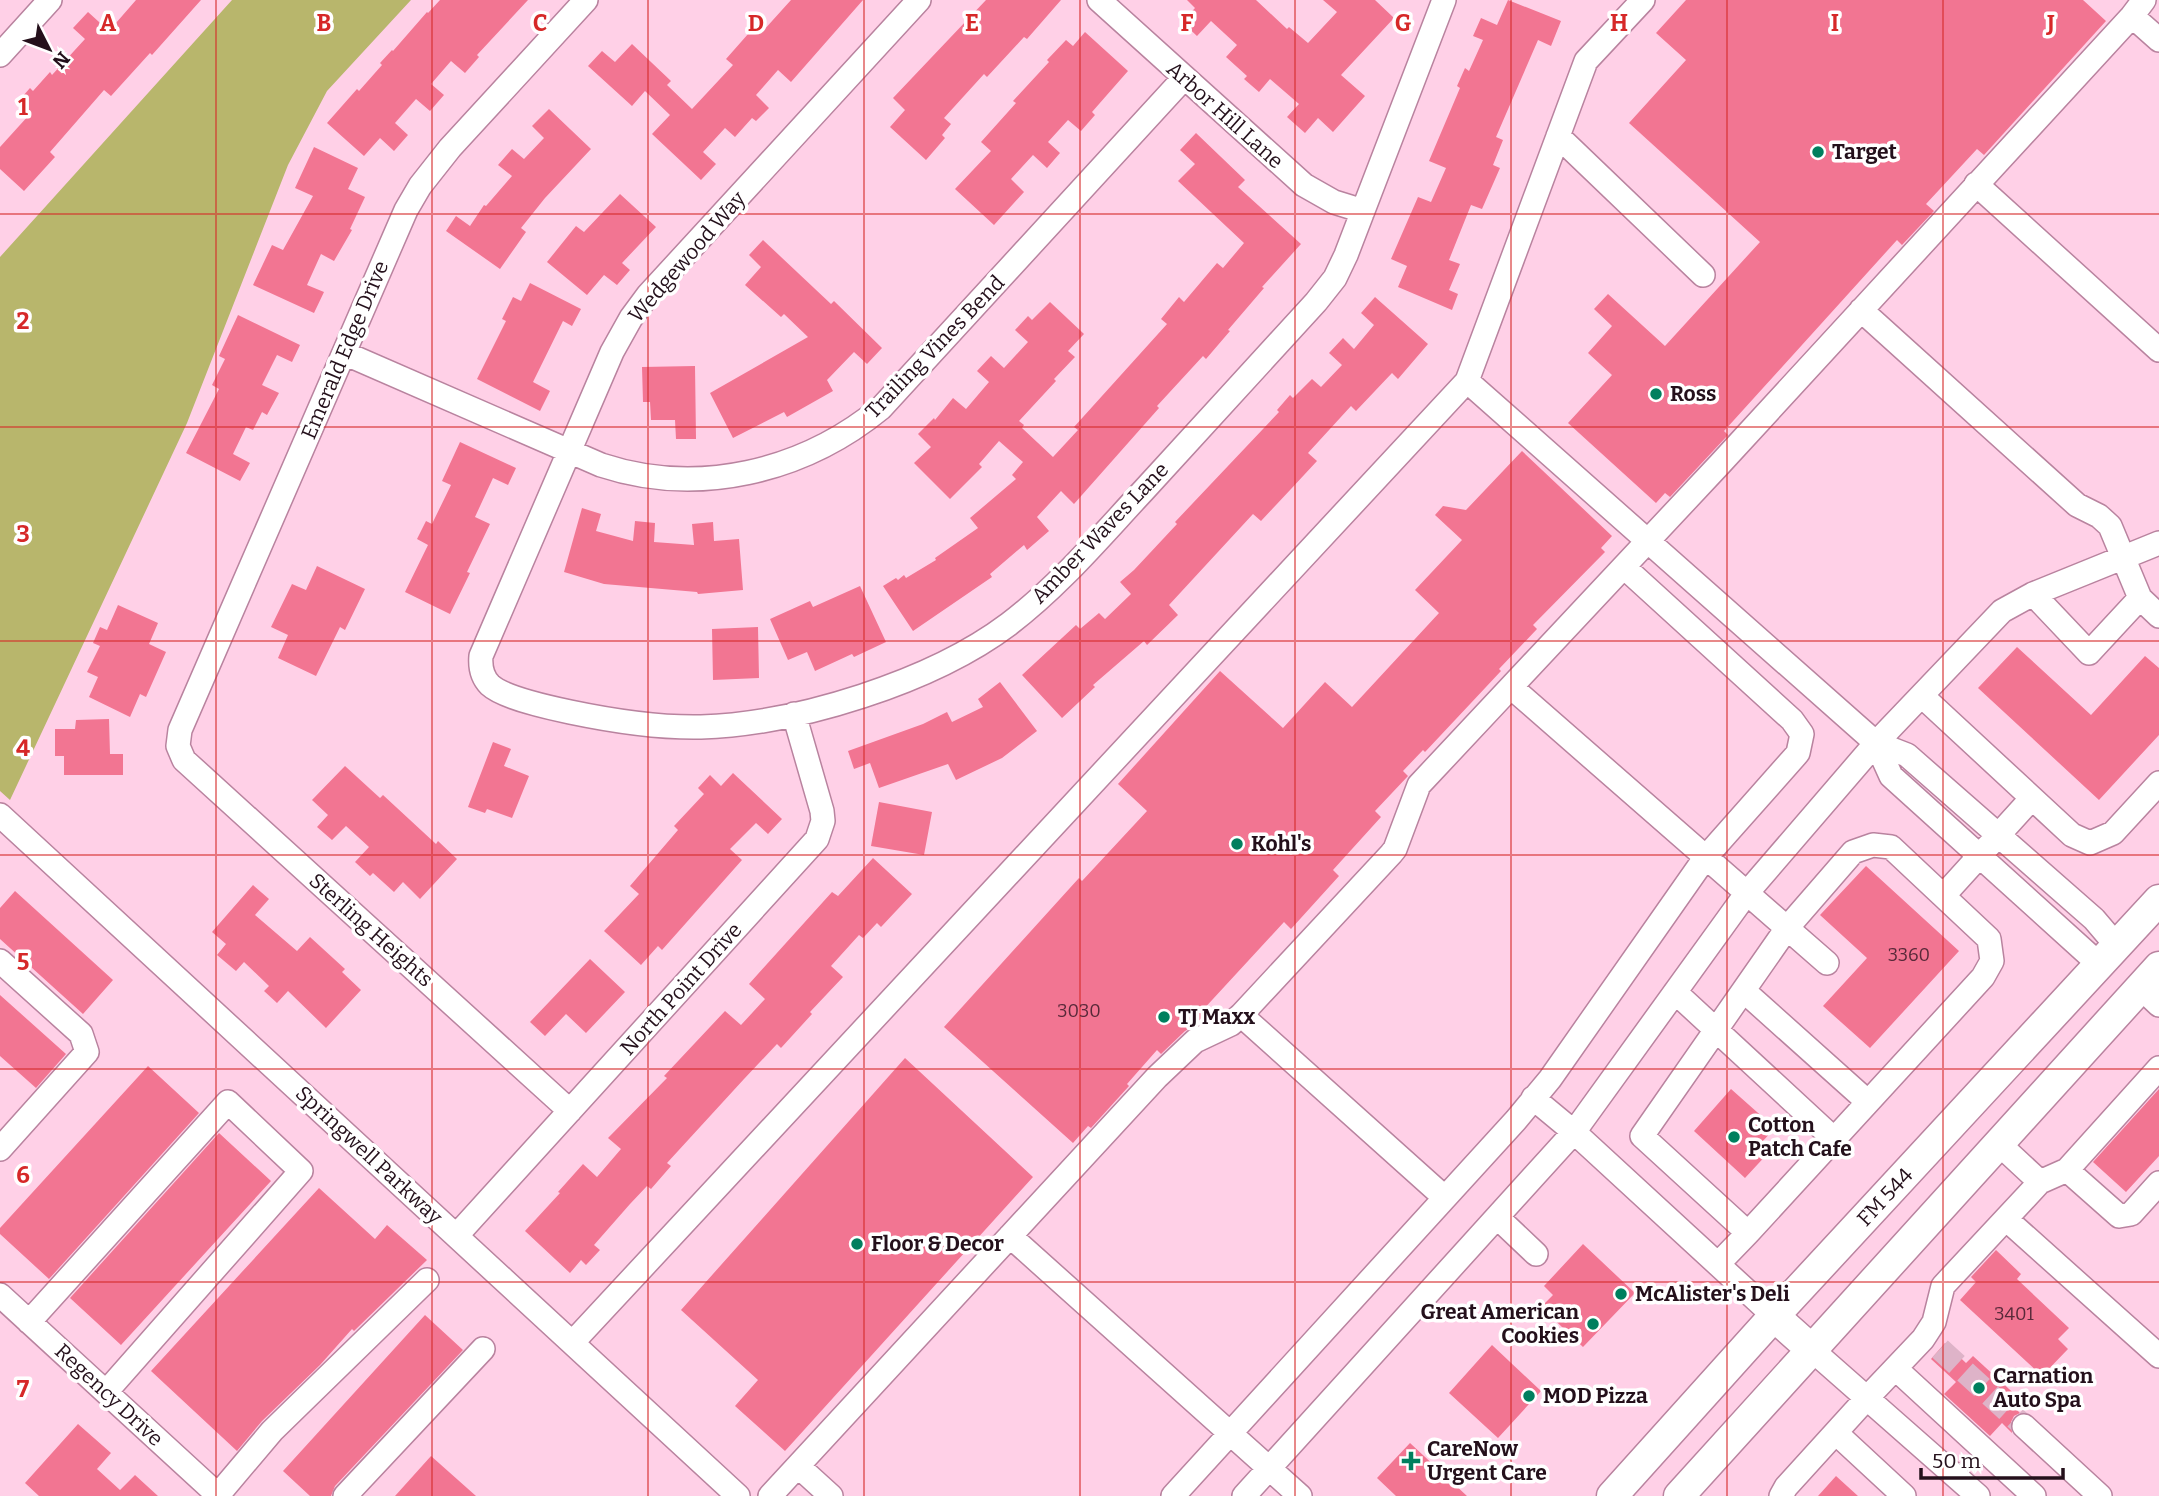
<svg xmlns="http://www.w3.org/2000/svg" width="2159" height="1496" font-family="Bitter,serif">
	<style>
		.green { fill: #b8b66c }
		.building { fill: #f27592 }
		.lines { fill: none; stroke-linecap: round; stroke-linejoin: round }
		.minor-tunnel { stroke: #deb3c8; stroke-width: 23; stroke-dasharray: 23 11; stroke-linecap: butt }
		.minor-casing { stroke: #b9839f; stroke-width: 26 }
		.major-casing { stroke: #b9839f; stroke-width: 33 }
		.minor { stroke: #fff; stroke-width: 23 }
		.major { stroke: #fff; stroke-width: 30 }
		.grid { fill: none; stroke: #d62828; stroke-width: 2; stroke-opacity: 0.55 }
		.poi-dot { fill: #007f5e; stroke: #fff; stroke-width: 2.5 }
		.labels { text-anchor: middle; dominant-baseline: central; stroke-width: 7; stroke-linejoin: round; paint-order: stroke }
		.number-label { font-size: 18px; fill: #582939 }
		.street-label { font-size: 21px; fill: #24101b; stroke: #fff }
		.poi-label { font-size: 21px; font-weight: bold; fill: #24101b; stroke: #fff; text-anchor: start }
		.grid-label { font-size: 23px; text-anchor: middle; font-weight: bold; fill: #d62828; stroke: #fff; stroke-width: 7; stroke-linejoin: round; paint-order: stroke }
	</style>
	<rect width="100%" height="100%" fill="#ffd0e7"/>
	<path class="green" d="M 232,0 L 411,0 L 327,91 L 288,165 L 187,423 L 10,800 L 0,791 L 0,257 Z"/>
	<path class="building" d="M 136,0 L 201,0 L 152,55 L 150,53 L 111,96 L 104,90 L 50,152 L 55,157 L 24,191 L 0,169 L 0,147 L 29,115 L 16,104 L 30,88 L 33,91 L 50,72 L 52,75 L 85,39 L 73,28 L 88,12 L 109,31 Z
		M 440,0 L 528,0 L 477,55 L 479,57 L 465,73 L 451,61 L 431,84 L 444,95 L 430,111 L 416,99 L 395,123 L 408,135 L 394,151 L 380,138 L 364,156 L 327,123 L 357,89 L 359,91 L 382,65 L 380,63 L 392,50 L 393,51 L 427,12 L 428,13 Z
		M 791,0 L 863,0 L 791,82 L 778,70 L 756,95 L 769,108 L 756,121 L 752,118 L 735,137 L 725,128 L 703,152 L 716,164 L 701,180 L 652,134 L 670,115 L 645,91 L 632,106 L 588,66 L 602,51 L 615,62 L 632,44 L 671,81 L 667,85 L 692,109 L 733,65 L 726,59 L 756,25 L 763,31 Z
		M 986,0 L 1061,0 L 1027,39 L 1024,37 L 987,77 L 984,74 L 944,118 L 951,124 L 942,135 L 945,138 L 926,160 L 890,127 L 905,110 L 893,98 Z
		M 1187,0 L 1256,0 L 1287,29 L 1289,27 L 1308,43 L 1337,12 L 1323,0 L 1375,0 L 1394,18 L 1341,75 L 1365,96 L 1333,132 L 1318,118 L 1305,133 L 1287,117 L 1299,104 L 1270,79 L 1259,92 L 1244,79 L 1247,76 L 1226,57 L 1237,45 L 1211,21 L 1197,36 L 1182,22 L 1195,8 Z
		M 1508,0 L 1561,21 L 1551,46 L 1538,40 L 1496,137 L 1503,140 L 1493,165 L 1500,168 L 1482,209 L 1471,205 L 1449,260 L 1460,264 L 1449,290 L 1458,294 L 1452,310 L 1398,287 L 1407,266 L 1391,259 L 1418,197 L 1431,202 L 1446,168 L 1429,161 L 1460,88 L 1457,86 L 1465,68 L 1469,71 L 1483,40 L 1473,36 L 1481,18 L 1497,25 Z
		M 1686,0 L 2083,0 L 2106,21 L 1984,155 L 1977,149 L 1926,204 L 1934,211 L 1902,245 L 1897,240 L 1724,431 L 1728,435 L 1670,497 L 1665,493 L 1656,503 L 1568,423 L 1612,375 L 1588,353 L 1612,326 L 1594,309 L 1608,294 L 1665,346 L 1760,242 L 1629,123 L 1686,60 L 1656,33 Z
		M 1085,32 L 1128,71 L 1092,112 L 1095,115 L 1081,131 L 1068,120 L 1048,142 L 1060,153 L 1047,168 L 1033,155 L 1011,179 L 1024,192 L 994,225 L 955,189 L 991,151 L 981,142 L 1016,103 L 1013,101 L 1049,62 L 1047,60 L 1066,40 L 1073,46 Z
		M 549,109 L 591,149 L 545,198 L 521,228 L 526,232 L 500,269 L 446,231 L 456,216 L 470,226 L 484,205 L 486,206 L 512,176 L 498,165 L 512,149 L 524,159 L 544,138 L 532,126 Z
		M 1196,133 L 1245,180 L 1238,187 L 1301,244 L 1262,287 L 1264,288 L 1228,330 L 1230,331 L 1206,359 L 1203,356 L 1157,406 L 1159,408 L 1074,504 L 1061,491 L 1037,517 L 1049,531 L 1027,550 L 1024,545 L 990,574 L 992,577 L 913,631 L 883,586 L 896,578 L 898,580 L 904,575 L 906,578 L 936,560 L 935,558 L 978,528 L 970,518 L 1016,479 L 1012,475 L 1023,462 L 999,441 L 979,464 L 982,467 L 950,499 L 914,463 L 931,447 L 918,434 L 934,418 L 935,420 L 953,398 L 966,409 L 989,382 L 977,371 L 991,356 L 1004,368 L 1028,342 L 1015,330 L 1028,316 L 1032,320 L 1050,302 L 1084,334 L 1068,351 L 1075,357 L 1054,379 L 1056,381 L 1019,421 L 1024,425 L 1022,428 L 1053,457 L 1078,430 L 1074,427 L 1167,324 L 1161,319 L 1179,297 L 1184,302 L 1217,263 L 1223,268 L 1244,243 L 1178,181 L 1195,164 L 1180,150 Z
		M 314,147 L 358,168 L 348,189 L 365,197 L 350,229 L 352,230 L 334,261 L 321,254 L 307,285 L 324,292 L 314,313 L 253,285 L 272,245 L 283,250 L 313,196 L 295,188 Z
		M 620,194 L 656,227 L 622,263 L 630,270 L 617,285 L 604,275 L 587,295 L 547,262 L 576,226 L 584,232 Z
		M 763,240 L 831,304 L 834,301 L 882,348 L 867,364 L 854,352 L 827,380 L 833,391 L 787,417 L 784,412 L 733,438 L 710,393 L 808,337 L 784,314 L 781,317 L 745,285 L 761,267 L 749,255 Z
		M 530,283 L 581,309 L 572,326 L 563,321 L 533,382 L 550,391 L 540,411 L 477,379 L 506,321 L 502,319 L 513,297 L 521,301 Z
		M 1375,297 L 1428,344 L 1398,379 L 1392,373 L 1356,411 L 1351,406 L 1308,453 L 1317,461 L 1291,489 L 1261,521 L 1253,514 L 1169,605 L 1178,615 L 1147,645 L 1144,641 L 1093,685 L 1095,687 L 1062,718 L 1022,675 L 1076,625 L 1080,629 L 1099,613 L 1105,619 L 1131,594 L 1120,582 L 1134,570 L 1177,524 L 1175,522 L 1279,412 L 1277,410 L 1290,395 L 1293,398 L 1312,379 L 1321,387 L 1342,365 L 1329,353 L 1343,338 L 1354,349 L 1374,325 L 1361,313 Z
		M 238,315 L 300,345 L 292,362 L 277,355 L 262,385 L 279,393 L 267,415 L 262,412 L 253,430 L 246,427 L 233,454 L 250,463 L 240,481 L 186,453 L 219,389 L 212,385 L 225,359 L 219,356 Z
		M 695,366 L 696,439 L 676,439 L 675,420 L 651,420 L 650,402 L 643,402 L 642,367 Z
		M 460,442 L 516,468 L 508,485 L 493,478 L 475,517 L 490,524 L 467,572 L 470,573 L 450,614 L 405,592 L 428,545 L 417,539 L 426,521 L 432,524 L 451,485 L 442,481 Z
		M 1522,451 L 1612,536 L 1601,548 L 1605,552 L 1533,625 L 1537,629 L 1499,669 L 1501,671 L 1425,752 L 1423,750 L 1403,771 L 1408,776 L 1375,811 L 1381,817 L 1333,870 L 1339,876 L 1291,929 L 1284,922 L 1201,1012 L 1204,1015 L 1194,1026 L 1185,1031 L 1161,1054 L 1157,1050 L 1127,1084 L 1129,1086 L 1091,1128 L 1088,1126 L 1073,1143 L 944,1027 L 1079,878 L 1082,881 L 1147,811 L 1118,784 L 1220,671 L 1283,728 L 1325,682 L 1352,707 L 1439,613 L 1415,590 L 1462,540 L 1435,515 L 1443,506 L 1466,510 Z
		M 582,508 L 601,514 L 596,531 L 633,541 L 635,521 L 655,523 L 654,542 L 694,545 L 692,524 L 713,522 L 714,541 L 739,539 L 743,590 L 698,594 L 697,592 L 604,584 L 564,572 Z
		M 317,566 L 365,589 L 345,630 L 340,627 L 316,676 L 278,658 L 288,635 L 271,627 L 292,584 L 306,590 Z
		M 860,586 L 886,642 L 854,657 L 852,654 L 815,671 L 807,652 L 788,660 L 770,619 L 810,601 L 813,607 Z
		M 118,605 L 158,623 L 149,644 L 166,652 L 146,697 L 140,694 L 130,717 L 89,697 L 98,677 L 87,672 L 100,646 L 93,643 L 100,627 L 107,630 Z
		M 758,627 L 759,678 L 713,680 L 712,629 Z
		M 2017,647 L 2091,715 L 2145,656 L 2159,668 L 2159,735 L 2099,800 L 1978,688 Z
		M 1000,682 L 1037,731 L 1002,758 L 956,780 L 948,764 L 879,788 L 870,763 L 854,769 L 848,751 L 923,724 L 947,712 L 952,722 L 983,707 L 978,699 Z
		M 109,719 L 110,754 L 123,754 L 123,775 L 64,775 L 64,756 L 55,756 L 55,729 L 75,729 L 76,720 Z
		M 493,742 L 511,749 L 504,766 L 529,776 L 512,818 L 487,809 L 485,813 L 468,807 Z
		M 345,766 L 380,798 L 383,795 L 436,844 L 438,841 L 457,859 L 420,899 L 403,882 L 394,892 L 373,873 L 370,876 L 355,862 L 369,847 L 346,826 L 332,840 L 317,827 L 328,815 L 312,800 Z
		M 733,773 L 782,819 L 768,834 L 756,823 L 730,849 L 742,860 L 662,950 L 658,946 L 641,965 L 604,931 L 639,894 L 630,886 L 678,830 L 674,826 L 704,794 L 698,788 L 710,775 L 721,786 Z
		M 879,802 L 932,812 L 924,855 L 871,846 Z
		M 873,858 L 912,894 L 881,927 L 877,923 L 863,938 L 859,935 L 831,966 L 843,977 L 810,1012 L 812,1014 L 781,1048 L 777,1044 L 744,1079 L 667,1163 L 671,1166 L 651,1189 L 647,1186 L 630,1204 L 594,1245 L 600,1250 L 586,1265 L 581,1260 L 570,1273 L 525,1231 L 560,1193 L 558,1192 L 583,1164 L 597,1177 L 621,1149 L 608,1138 L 667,1078 L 664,1076 L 725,1011 L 741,1025 L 765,999 L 749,984 L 832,892 L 838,896 Z
		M 1866,866 L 1959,951 L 1870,1048 L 1823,1006 L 1867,958 L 1820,915 Z
		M 253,885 L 269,899 L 255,915 L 297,951 L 310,937 L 345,969 L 342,972 L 361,990 L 326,1028 L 288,991 L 277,1003 L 264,991 L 269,986 L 244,962 L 236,971 L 217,955 L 226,944 L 212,932 Z
		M 15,891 L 113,980 L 83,1014 L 0,939 L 0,908 Z
		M 590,959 L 625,992 L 586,1033 L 566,1014 L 545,1036 L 530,1022 Z
		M 0,995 L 66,1054 L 36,1088 L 0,1056 Z
		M 905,1058 L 1033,1177 L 785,1451 L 735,1406 L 758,1380 L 681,1310 Z
		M 148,1066 L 199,1113 L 49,1279 L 0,1234 L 0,1228 Z
		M 1731,1089 L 1775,1128 L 1761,1143 L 1770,1151 L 1745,1178 L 1694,1131 Z
		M 2159,1089 L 2159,1156 L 2126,1192 L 2093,1162 Z
		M 219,1133 L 271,1181 L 121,1345 L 70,1298 Z
		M 319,1188 L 375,1239 L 387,1225 L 427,1260 L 354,1331 L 352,1329 L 320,1365 L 262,1421 L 237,1451 L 151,1371 Z
		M 1583,1244 L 1635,1293 L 1583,1347 L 1541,1307 L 1553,1295 L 1544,1286 Z
		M 1996,1250 L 2021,1274 L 2017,1279 L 2069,1328 L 2058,1339 L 2068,1349 L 2042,1376 L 1960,1300 L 1976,1282 L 1971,1277 Z
		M 425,1315 L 463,1350 L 335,1486 L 331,1496 L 310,1496 L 283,1471 Z
		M 1945,1343 L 1966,1363 L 1973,1356 L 2021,1400 L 2014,1407 L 2020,1413 L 2014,1416 L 2011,1422 L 2012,1433 L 2002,1423 L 1990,1436 L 1944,1394 L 1956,1382 L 1931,1359 Z
		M 1492,1345 L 1541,1391 L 1498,1438 L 1449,1393 Z
		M 78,1424 L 111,1453 L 97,1469 L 120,1490 L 135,1475 L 158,1496 L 39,1496 L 25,1483 Z
		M 1410,1443 L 1467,1496 L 1396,1496 L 1377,1478 Z
		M 431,1456 L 476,1496 L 395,1496 Z
		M 1836,1476 L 1858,1496 L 1818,1496 Z"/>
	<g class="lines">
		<path class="minor-tunnel" d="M 1940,1349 L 2024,1426"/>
		<g class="minor-casing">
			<path id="minor" d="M 919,0 L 648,295 L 631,318 L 612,352 L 481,656 C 480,667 482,677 490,685 C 504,698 551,708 570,712 C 613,721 657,728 701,727 C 797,724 932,682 1009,624 C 1060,585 1101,536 1144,490 C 1201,427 1259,365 1316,302 L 1335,278 L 1346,255 L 1444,0
				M 1099,0 L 1304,185 L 1334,202 L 1363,211
				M 2132,16 L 2159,40
				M 0,55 L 50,0
				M 1558,136 L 1703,275
				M 1976,184 L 2159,350
				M 1861,310 L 2077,505 L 2099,516 L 2110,526 L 2140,598 L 2159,616
				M 344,353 L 601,465 C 698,497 803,472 881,408 L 1184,78
				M 1467,381 L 1876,743 L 1907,755 L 2094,919 L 2117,946
				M 2033,594 L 2089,653 L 2140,598
				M 1511,687 L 1827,963
				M 1922,696 L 2072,835 L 2090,843 L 2113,833 L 2159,783
				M 1876,743 L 1891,776 L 2100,965
				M 0,815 L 738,1496
				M 1944,895 L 2032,798
				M 0,961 L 81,1034 L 87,1052 L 0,1149
				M 2140,987 L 2159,1005
				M 1744,991 L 1868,1102
				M 1675,992 L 1834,1139
				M 1241,1015 L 1444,1197
				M 1533,1098 L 1574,1132 L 1774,1316
				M 570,1111 L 184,760 L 178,746 L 180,730 L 406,210 L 420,186 L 450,148 L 586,0
				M 1998,1143 L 2040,1182
				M 2067,1170 L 2119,1216 L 2131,1214 L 2159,1183
				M 1498,1218 L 1536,1254
				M 2006,1219 L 2159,1356
				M 457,1235 L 817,839 L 823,821 L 822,811 L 794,714
				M 1010,1236 L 1300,1496
				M 1718,1264 L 1748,1233 L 1983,977 L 1992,961 L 1989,939 L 1891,847 L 1873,845 L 1853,852 L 1787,928 L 1642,1136 L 1748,1233
				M 0,1295 L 219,1496
				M 29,1322 L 228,1102 L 301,1171 L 106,1392
				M 573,1342 L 1467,381 L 1586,61 L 1643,0
				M 1811,1349 L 1978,1496
				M 1896,1369 L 2034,1496
				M 2024,1426 L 2100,1496
				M 1836,1433 L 1904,1496
				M 798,1466 L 831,1496
				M 218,1495 L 272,1431 L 427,1280
				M 345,1496 L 483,1349
				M 770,1496 L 1157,1077 L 1195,1041 L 1231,1024 L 1241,1015 L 1391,854 L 1395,849 L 1419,785 L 1719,465 L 2132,16 L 2144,0
				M 1173,1496 L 1516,1120 L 1550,1079 L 1705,858 L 1798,753 L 1802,734 L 1792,720 L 1624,567
				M 1244,1496 L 1574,1132 L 1746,894 L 1876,743 L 2002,611 L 2033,594 L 2159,543
				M 1781,1496 L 1786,1487 L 1866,1399 L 1923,1339 L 1934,1322 L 1943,1286 L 2040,1182 L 2067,1170 L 2159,1068"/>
		</g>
		<g class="major-casing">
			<path id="major" d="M 1774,1316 L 1811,1349
				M 1612,1496 L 1774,1316 L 2159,900
				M 1679,1496 L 2159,967"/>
		</g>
		<use href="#minor" class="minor"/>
		<use href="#major" class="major"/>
	</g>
	<path class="grid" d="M 216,0 L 216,1496M 432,0 L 432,1496M 648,0 L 648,1496M 864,0 L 864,1496M 1080,0 L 1080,1496M 1295,0 L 1295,1496M 1511,0 L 1511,1496M 1727,0 L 1727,1496M 1943,0 L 1943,1496M 0,214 L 2159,214M 0,427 L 2159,427M 0,641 L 2159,641M 0,855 L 2159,855M 0,1069 L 2159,1069M 0,1282 L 2159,1282"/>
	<g class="poi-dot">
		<circle cx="1818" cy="152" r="7"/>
		<circle cx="1656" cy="394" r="7"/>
		<circle cx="1237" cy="844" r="7"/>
		<circle cx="1164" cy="1017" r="7"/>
		<circle cx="1734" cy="1137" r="7"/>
		<circle cx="857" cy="1244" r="7"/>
		<circle cx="1621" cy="1294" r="7"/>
		<circle cx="1593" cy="1324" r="7"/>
		<circle cx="1979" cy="1388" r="7"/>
		<circle cx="1529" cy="1396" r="7"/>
		<path d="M1407.5 1450.5h7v7h7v7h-7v7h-7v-7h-7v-7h7z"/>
	</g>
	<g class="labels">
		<g class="number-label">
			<text x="1909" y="955">3360</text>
			<text x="1079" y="1011">3030</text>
			<text x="2014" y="1314">3401</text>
		</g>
		<g class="street-label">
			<text transform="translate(1225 115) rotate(42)">Arbor Hill Lane</text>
			<text transform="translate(687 257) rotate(-49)">Wedgewood Way</text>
			<text transform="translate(935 347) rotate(-46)">Trailing Vines Bend</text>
			<text transform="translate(345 350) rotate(-67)">Emerald Edge Drive</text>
			<text transform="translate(1100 533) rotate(-46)">Amber Waves Lane</text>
			<text transform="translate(371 930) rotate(42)">Sterling Heights</text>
			<text transform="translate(681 989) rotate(-48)">North Point Drive</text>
			<text transform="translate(369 1155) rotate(43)">Springwell Parkway</text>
			<text transform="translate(1885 1197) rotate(-47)">FM 544</text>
			<text transform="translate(109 1395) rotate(43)">Regency Drive</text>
		</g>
		<g class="poi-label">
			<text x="1832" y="152">Target</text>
			<text x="1670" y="394">Ross</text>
			<text x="1251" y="844">Kohl's</text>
			<text x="1178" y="1017">TJ Maxx</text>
			<text x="1748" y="1125">Cotton<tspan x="1748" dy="24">Patch Cafe</tspan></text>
			<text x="871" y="1244">Floor &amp; Decor</text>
			<text x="1635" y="1294">McAlister's Deli</text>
			<text x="1579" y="1312" text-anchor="end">Great American<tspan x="1579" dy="24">Cookies</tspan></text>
			<text x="1993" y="1376">Carnation<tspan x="1993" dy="24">Auto Spa</tspan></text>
			<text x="1543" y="1396">MOD Pizza</text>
			<text x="1427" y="1449">CareNow<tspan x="1427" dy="24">Urgent Care</tspan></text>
		</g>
	</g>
	<g class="grid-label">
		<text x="108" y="31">A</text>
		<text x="324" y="31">B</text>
		<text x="540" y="31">C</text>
		<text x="756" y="31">D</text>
		<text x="972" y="31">E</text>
		<text x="1187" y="31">F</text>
		<text x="1403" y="31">G</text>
		<text x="1619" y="31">H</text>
		<text x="1835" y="31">I</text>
		<text x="2051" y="31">J</text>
		<text x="23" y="115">1</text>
		<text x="23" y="329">2</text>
		<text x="23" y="542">3</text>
		<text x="23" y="756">4</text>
		<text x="23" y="970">5</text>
		<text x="23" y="1183">6</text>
		<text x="23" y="1397">7</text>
	</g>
	<g transform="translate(49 49) rotate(132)" stroke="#ffffff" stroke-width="5" paint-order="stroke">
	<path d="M0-5L12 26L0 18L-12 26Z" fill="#24101b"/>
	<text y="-10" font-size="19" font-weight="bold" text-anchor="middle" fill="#24101b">N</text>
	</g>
	<path d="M1921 1468v10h142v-10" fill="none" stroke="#24101b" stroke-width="3.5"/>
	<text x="1932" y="1468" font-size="21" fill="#24101b" stroke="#ffffff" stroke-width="5" paint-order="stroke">50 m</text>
</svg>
